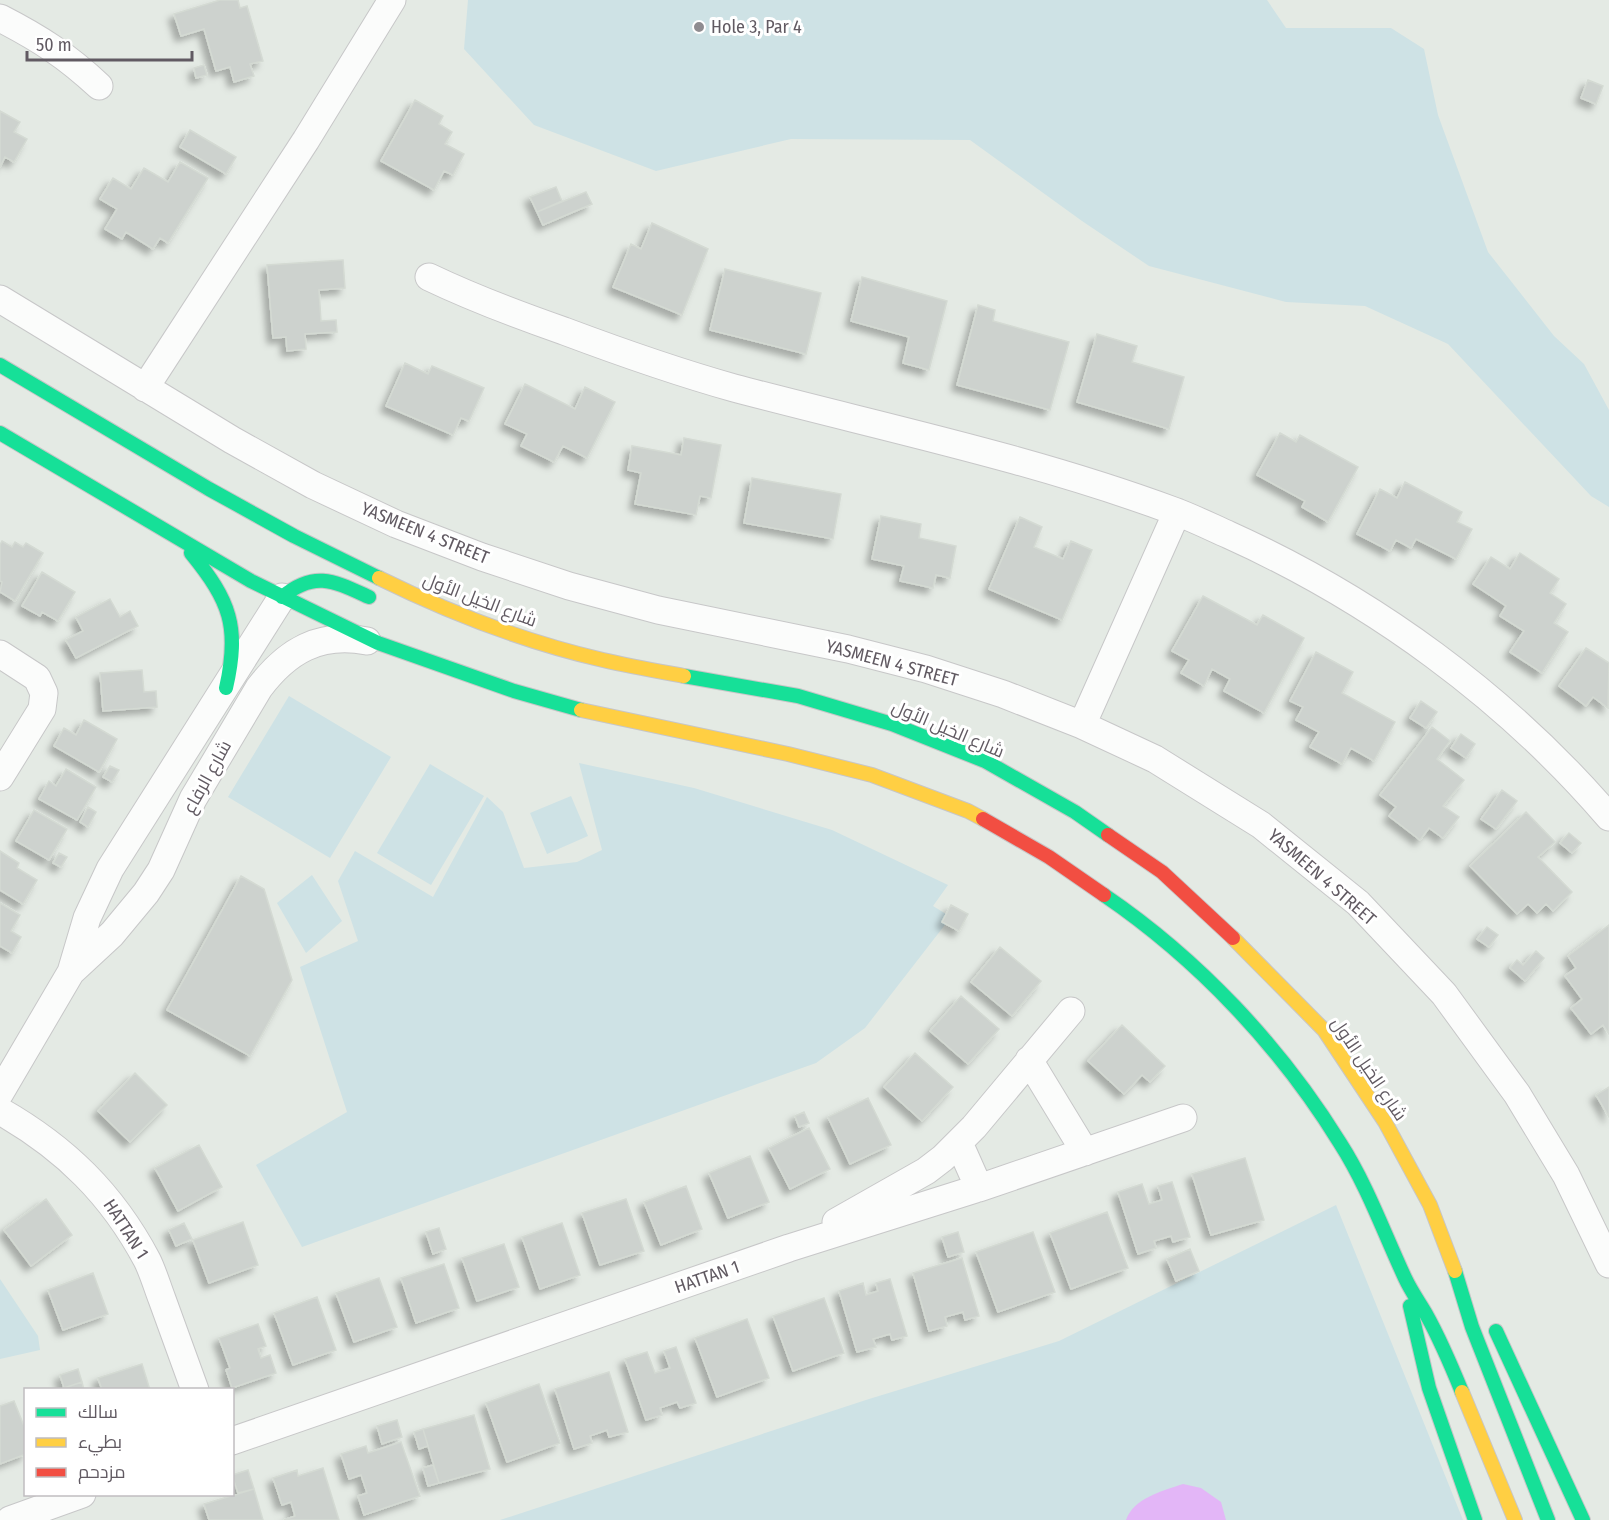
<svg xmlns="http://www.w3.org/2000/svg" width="1609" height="1520" font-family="'Fira Sans Condensed',Cairo,sans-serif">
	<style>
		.green { fill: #cee2e5 }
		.water { fill: #e3b6f7 }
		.building { fill: #cdd2ce; stroke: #d4dad3; stroke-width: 1.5; filter: url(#shadow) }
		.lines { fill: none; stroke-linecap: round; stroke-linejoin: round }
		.street-casing { stroke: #c7c7c8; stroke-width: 29 }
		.fast-casing { stroke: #c7c6c7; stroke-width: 16 }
		.slow-casing { stroke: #c7c6c7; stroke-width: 16 }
		.jam-casing { stroke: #c7c6c7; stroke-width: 16 }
		.street { stroke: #fbfcfb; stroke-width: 27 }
		.fast { stroke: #16e098; stroke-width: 14 }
		.slow { stroke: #ffcf43; stroke-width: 14 }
		.jam { stroke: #f24e42; stroke-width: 14 }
		.poi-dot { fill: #8f8c90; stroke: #fff; stroke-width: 2 }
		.labels { text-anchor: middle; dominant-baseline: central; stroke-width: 6; stroke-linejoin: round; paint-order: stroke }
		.poi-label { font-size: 18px; fill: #615a62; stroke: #fff; text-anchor: start }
		.street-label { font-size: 18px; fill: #615a62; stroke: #fff }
	</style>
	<defs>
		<filter id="shadow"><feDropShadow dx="-5.5" dy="5.5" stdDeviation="3" flood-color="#0004"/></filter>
	</defs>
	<rect width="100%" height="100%" fill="#e4eae4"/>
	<path class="green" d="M 468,0 L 1267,0 L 1286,28 L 1391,28 L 1424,49 L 1438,115 L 1488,252 L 1554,336 L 1584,364 L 1609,410 L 1609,507 L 1591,496 L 1448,344 L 1365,306 L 1286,302 L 1149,266 L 1082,221 L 970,140 L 791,139 L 656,171 L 534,125 L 464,49 Z
		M 289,696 L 391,757 L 330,858 L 228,797 Z
		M 579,763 L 694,788 L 832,830 L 948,885 L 933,906 L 951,917 L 865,1028 L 816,1063 L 302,1247 L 256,1165 L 347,1112 L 300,967 L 358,941 L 338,881 L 355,851 L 433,897 L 487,797 L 503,812 L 524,868 L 577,862 L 602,850 Z
		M 430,764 L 484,796 L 431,885 L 377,853 Z
		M 571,796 L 588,836 L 547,854 L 530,813 Z
		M 312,875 L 342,921 L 306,953 L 277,903 Z
		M 1336,1205 L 1463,1520 L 500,1520 L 869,1399 L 1059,1341 Z
		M 0,1279 L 38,1336 L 40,1350 L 0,1359 Z"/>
	<path class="water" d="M 1183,1484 L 1201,1488 L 1221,1502 L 1226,1520 L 1126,1520 C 1134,1498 1162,1491 1183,1484 Z"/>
	<path class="building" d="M 220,0 L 238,0 L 240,8 L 247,6 L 263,61 L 250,64 L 254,76 L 234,82 L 230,67 L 216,71 L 204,29 L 181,36 L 174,14 Z
		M 204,65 L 207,75 L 196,78 L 194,68 Z
		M 1588,80 L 1603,86 L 1596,104 L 1581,98 Z
		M 415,100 L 443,116 L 439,124 L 452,132 L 445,144 L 464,154 L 453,175 L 444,171 L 434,190 L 381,161 Z
		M 0,111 L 20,122 L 14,132 L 27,139 L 14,162 L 5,157 L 0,167 Z
		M 190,130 L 236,157 L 226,174 L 180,147 Z
		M 180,162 L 208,178 L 168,243 L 160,238 L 153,249 L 126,232 L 122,239 L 105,229 L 117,209 L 100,199 L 113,178 L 131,189 L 144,168 L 168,182 Z
		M 556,187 L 562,201 L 537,212 L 530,197 Z
		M 586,192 L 592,204 L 543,225 L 537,212 Z
		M 652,223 L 708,249 L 682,315 L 613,287 L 631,244 L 641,249 Z
		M 343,260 L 345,288 L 319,290 L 321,321 L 336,320 L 337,332 L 305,334 L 306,349 L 287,351 L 286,337 L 273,338 L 267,265 Z
		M 725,269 L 821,293 L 806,354 L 710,330 Z
		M 862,277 L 947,301 L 929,370 L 903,363 L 909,337 L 851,321 Z
		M 978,305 L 995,310 L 993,321 L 1069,342 L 1050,410 L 957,385 Z
		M 1097,334 L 1137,346 L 1132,362 L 1184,377 L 1169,429 L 1077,402 Z
		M 405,363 L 428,374 L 432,366 L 484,388 L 469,421 L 461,418 L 453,435 L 386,406 Z
		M 525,384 L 575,409 L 585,387 L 615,402 L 587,458 L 563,446 L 554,462 L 521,446 L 527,434 L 505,424 Z
		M 1280,433 L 1296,442 L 1300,435 L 1358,467 L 1328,522 L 1302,507 L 1305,501 L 1257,475 Z
		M 684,438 L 721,445 L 711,498 L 700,496 L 696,515 L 635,504 L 641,473 L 628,470 L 632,446 L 681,455 Z
		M 752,478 L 841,494 L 833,539 L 744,523 Z
		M 1405,482 L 1462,512 L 1457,522 L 1472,529 L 1456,559 L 1416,539 L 1411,548 L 1396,540 L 1390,551 L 1357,534 L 1380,489 L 1397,498 Z
		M 881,516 L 921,524 L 919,538 L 956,546 L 950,578 L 936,575 L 933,588 L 900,581 L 904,566 L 872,559 Z
		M 1020,517 L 1042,527 L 1034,547 L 1063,559 L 1071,541 L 1092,550 L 1062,620 L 989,589 Z
		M 2,541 L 12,547 L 15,542 L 23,547 L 26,543 L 43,553 L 15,601 L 0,592 L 2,582 L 0,581 L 0,545 Z
		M 1520,553 L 1559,579 L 1550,593 L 1566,604 L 1554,623 L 1568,632 L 1542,673 L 1510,652 L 1524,631 L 1500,616 L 1506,606 L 1473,584 L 1491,557 L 1510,569 Z
		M 42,572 L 75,592 L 58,621 L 42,612 L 40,616 L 22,606 Z
		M 1203,596 L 1257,625 L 1263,615 L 1304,638 L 1264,713 L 1224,691 L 1230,679 L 1212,669 L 1204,686 L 1181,673 L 1189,660 L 1172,651 Z
		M 110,599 L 120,617 L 130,611 L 138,626 L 76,658 L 66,640 L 83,631 L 76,617 Z
		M 1586,648 L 1609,663 L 1608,708 L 1593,697 L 1586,706 L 1559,686 Z
		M 1316,652 L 1353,672 L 1342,693 L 1395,722 L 1374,761 L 1351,748 L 1342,764 L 1310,747 L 1319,732 L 1296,720 L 1303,707 L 1290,701 Z
		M 142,670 L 144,692 L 156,691 L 157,707 L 103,711 L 100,673 Z
		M 1421,701 L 1437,712 L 1426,728 L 1410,718 Z
		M 84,720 L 117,739 L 99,772 L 54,746 L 64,728 L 76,735 Z
		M 1432,727 L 1450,741 L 1437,759 L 1464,780 L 1443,806 L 1459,817 L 1443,838 L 1429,828 L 1420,840 L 1389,816 L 1396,807 L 1380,795 Z
		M 1461,734 L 1475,744 L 1466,758 L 1451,748 Z
		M 110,766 L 119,770 L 112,782 L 103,777 Z
		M 66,769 L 96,787 L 77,820 L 39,799 L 49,781 L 56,786 Z
		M 1502,790 L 1517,801 L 1496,829 L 1481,819 Z
		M 88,807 L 96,812 L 88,827 L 80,822 Z
		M 34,810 L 67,829 L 49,860 L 16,841 Z
		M 1526,812 L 1555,842 L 1538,857 L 1572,892 L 1553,911 L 1546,904 L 1537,913 L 1528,904 L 1517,914 L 1470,866 Z
		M 1569,833 L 1581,843 L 1572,853 L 1560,843 Z
		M 0,851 L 19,863 L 17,868 L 37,880 L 23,904 L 0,890 Z
		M 59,853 L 67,857 L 61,867 L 53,863 Z
		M 241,876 L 264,889 L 292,980 L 250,1056 L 167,1010 Z
		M 0,903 L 20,915 L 11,931 L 21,937 L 12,953 L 0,946 Z
		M 951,905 L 968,914 L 959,931 L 942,922 Z
		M 1609,925 L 1609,1034 L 1603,1025 L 1591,1034 L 1571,1008 L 1582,999 L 1565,976 L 1576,968 L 1568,956 Z
		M 1487,927 L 1498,935 L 1489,947 L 1477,939 Z
		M 1000,947 L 1041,981 L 1012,1016 L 971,982 Z
		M 1536,951 L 1544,958 L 1525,981 L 1510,968 L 1517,960 L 1523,965 Z
		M 961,996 L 999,1029 L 968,1064 L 930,1031 Z
		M 1122,1025 L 1165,1066 L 1150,1082 L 1142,1075 L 1124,1094 L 1088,1061 Z
		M 915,1053 L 953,1087 L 922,1121 L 884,1087 Z
		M 135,1073 L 167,1105 L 130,1142 L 98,1111 Z
		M 1609,1087 L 1609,1117 L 1596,1095 Z
		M 868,1098 L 891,1145 L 850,1164 L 828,1117 Z
		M 804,1112 L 809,1123 L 799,1127 L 795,1116 Z
		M 809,1128 L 830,1169 L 790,1189 L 769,1148 Z
		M 199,1145 L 222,1187 L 178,1211 L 155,1168 Z
		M 750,1156 L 769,1202 L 728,1218 L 709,1173 Z
		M 1245,1158 L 1264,1220 L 1211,1235 L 1192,1174 Z
		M 1172,1182 L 1190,1237 L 1173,1242 L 1171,1236 L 1154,1241 L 1156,1248 L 1138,1254 L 1118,1192 L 1142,1184 L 1149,1204 L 1162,1200 L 1158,1186 Z
		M 686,1186 L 702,1229 L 661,1245 L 644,1202 Z
		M 46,1199 L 72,1235 L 31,1266 L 4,1230 Z
		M 626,1199 L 644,1251 L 600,1265 L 582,1213 Z
		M 1107,1212 L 1128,1268 L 1071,1289 L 1050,1233 Z
		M 243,1222 L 258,1265 L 209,1283 L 193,1240 Z
		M 184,1223 L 192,1239 L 176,1246 L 169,1230 Z
		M 562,1223 L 580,1275 L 540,1289 L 522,1237 Z
		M 439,1228 L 446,1249 L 433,1254 L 426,1232 Z
		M 958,1232 L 964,1252 L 948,1257 L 942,1237 Z
		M 1033,1232 L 1055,1292 L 998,1312 L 976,1252 Z
		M 504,1244 L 519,1287 L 477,1301 L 462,1258 Z
		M 1190,1249 L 1199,1271 L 1176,1281 L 1167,1259 Z
		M 962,1258 L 979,1316 L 965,1320 L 963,1312 L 945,1317 L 947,1326 L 929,1331 L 913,1273 Z
		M 444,1264 L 459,1308 L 416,1323 L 401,1278 Z
		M 93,1273 L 108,1314 L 63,1330 L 48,1290 Z
		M 379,1278 L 397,1327 L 354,1342 L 336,1293 Z
		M 890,1279 L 907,1336 L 892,1340 L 890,1334 L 873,1339 L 876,1347 L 857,1352 L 839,1291 L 863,1283 L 866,1295 L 878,1291 L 876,1283 Z
		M 317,1297 L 336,1350 L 293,1365 L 274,1313 Z
		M 824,1298 L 844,1353 L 793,1371 L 773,1316 Z
		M 747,1319 L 769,1378 L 717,1397 L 695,1338 Z
		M 258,1324 L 266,1346 L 258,1349 L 261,1358 L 270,1355 L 276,1373 L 232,1388 L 226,1370 L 230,1368 L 219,1338 Z
		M 676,1347 L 696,1403 L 680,1408 L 677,1402 L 660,1408 L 662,1415 L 646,1420 L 625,1359 L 647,1352 L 655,1373 L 670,1368 L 664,1351 Z
		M 142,1364 L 150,1390 L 102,1390 L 98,1378 Z
		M 78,1369 L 82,1382 L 64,1388 L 60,1375 Z
		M 609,1372 L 628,1432 L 609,1437 L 607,1430 L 590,1436 L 592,1443 L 574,1449 L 555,1389 Z
		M 82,1382 L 84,1390 L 59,1390 L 64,1388 Z
		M 539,1384 L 560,1443 L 507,1462 L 486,1403 Z
		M 14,1401 L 26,1431 L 26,1454 L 0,1464 L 0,1406 Z
		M 474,1415 L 490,1469 L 439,1483 L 423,1429 Z
		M 397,1420 L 402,1437 L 382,1444 L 377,1426 Z
		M 423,1429 L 428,1446 L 419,1449 L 414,1432 Z
		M 401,1442 L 420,1496 L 364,1515 L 358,1496 L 367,1493 L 361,1475 L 349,1479 L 341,1454 L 366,1446 L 368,1453 Z
		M 433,1465 L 439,1483 L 428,1486 L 423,1468 Z
		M 323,1468 L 339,1520 L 284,1520 L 295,1516 L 291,1502 L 282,1505 L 273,1478 L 297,1470 L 298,1476 Z
		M 248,1470 L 254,1489 L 238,1493 L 232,1475 Z
		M 254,1489 L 263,1520 L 209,1520 L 204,1504 Z"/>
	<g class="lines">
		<g class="street-casing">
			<path id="street" d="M 0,18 C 39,38 67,56 99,86
				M 429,277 C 473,298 518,315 564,331 C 620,352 677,372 734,388 C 881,427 1031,458 1174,511 C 1193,518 1211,527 1229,535 C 1373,600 1506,697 1609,817
				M 0,299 L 232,440 L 313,485 L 396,524 L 482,557 L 569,586 L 658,610 L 848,649 L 926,669 L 1003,694 L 1082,725 L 1155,759 L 1261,825 L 1358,903 L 1444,994 L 1517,1094 L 1566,1175 L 1609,1264
				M 145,388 L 306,140 L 392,0
				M 0,654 L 37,678 L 44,693 L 42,709 L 0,777
				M 1082,725 L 1177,512
				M 71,972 L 112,934 L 146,893 L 161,870 L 193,799 L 259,688 C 287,651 319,632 367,641
				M 1029,1060 L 1085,1152
				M 0,1093 L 71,972 L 87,918 L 110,869 L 282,597
				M 0,1111 C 65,1148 112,1194 147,1260 C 153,1272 157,1286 162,1299 C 173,1329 184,1359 195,1390
				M 959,1143 L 979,1188
				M 836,1222 L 926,1171 L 943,1158 L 974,1127 L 1071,1011
				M 232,1441 L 789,1248 L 979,1188 L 1183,1118
				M 10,1520 L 82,1494"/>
		</g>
		<g class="fast-casing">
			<path id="fast" d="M 0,365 L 209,489 L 294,536 L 379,578
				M 0,433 L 251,581 L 378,643 L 514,691 L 581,710
				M 191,553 C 230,601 240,627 226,688
				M 282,597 C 315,570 334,581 369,597
				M 684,676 L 798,696 L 892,724 L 985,761 L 1075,812 L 1108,835
				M 1104,895 C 1198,959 1280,1046 1340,1143 C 1367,1185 1384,1233 1405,1278 C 1411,1291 1419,1302 1426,1314 C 1440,1339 1451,1365 1462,1392
				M 1455,1271 L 1472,1327 L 1548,1520
				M 1410,1306 L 1429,1388 L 1475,1520
				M 1496,1331 L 1583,1520"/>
		</g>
		<g class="slow-casing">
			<path id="slow" d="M 379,578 C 450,613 525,642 603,660 C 629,666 657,671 684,676
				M 581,710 L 788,754 L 872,775 L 968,811 L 983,819
				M 1233,938 L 1324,1030 L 1385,1122 L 1430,1205 L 1455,1271
				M 1462,1392 L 1515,1520"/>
		</g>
		<g class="jam-casing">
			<path id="jam" d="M 983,819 L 1049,857 L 1104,895
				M 1108,835 L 1162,872 L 1233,938"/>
		</g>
		<use href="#street" class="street"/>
		<use href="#fast" class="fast"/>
		<use href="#slow" class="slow"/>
		<use href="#jam" class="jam"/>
	</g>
	<circle class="poi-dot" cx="699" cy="27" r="6"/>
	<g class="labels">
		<g class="poi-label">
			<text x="711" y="27">Hole 3, Par 4</text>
		</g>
		<g class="street-label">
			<text transform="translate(425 533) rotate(22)">YASMEEN 4 STREET</text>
			<text transform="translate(480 600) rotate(21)">شارع الخيل الأول</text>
			<text transform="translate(892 663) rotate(15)">YASMEEN 4 STREET</text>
			<text transform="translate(948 729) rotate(23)">شارع الخيل الأول</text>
			<text transform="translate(207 777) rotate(-61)">شارع الرفاع</text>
			<text transform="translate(1322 877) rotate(41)">YASMEEN 4 STREET</text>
			<text transform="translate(1369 1069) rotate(56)">شارع الخيل الأول</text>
			<text transform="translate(126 1229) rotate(57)">HATTAN 1</text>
			<text transform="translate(707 1277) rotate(-19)">HATTAN 1</text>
		</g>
	</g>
	<rect x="24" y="1388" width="210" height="108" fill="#ffffff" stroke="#c0bdc0" stroke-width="1.5"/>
	<rect x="36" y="1408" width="30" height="9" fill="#16e098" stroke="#c0bdc0" stroke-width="1.5"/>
	<text x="78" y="1418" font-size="18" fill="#615a62">سالك</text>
	<rect x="36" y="1438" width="30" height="9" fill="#ffcf43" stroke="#c0bdc0" stroke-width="1.5"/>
	<text x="78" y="1448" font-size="18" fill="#615a62">بطيء</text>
	<rect x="36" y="1468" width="30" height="9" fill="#f24e42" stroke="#c0bdc0" stroke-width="1.5"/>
	<text x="78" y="1478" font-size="18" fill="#615a62">مزدحم</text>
	<path d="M27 51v9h165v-9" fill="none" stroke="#615a62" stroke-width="3"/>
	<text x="36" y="51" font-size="18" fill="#615a62" stroke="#ffffff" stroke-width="4.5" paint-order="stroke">50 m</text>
</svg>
